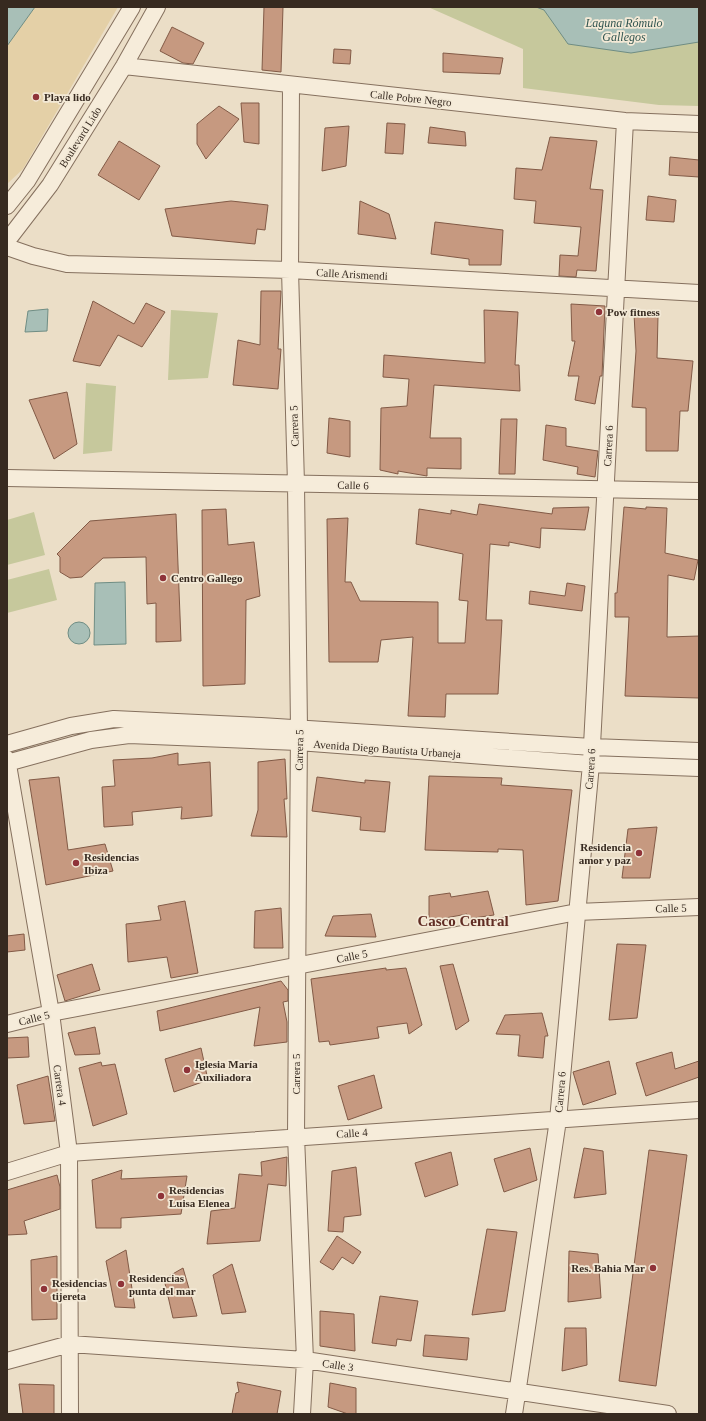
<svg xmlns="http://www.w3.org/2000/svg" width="706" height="1421" font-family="Georgia,serif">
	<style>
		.green { fill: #c6c89c }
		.sand { fill: #e4d0a7 }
		.water { fill: #a8bfb7; stroke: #6f8d84 }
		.building { fill: #c69980; stroke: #825a46 }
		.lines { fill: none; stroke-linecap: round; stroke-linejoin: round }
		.minor-casing { stroke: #85705e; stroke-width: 18 }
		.minor { stroke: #f6ecda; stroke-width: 16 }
		.poi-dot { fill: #8f3339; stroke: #f3e9d6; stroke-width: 1.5 }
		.labels { text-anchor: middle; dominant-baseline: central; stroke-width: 3.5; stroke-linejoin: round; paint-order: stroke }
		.poi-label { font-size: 11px; font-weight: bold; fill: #372a20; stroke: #f3e9d6; text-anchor: start }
		.street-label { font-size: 11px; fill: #372a20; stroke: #f3e9d6 }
		.water-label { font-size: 12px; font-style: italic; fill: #315550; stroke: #f3e9d6 }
		.district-label { font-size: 15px; font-weight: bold; fill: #602c23; stroke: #f3e9d6 }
	</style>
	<rect width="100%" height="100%" fill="#ebdec7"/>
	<path class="green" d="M 428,7 L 699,7 L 699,106 L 659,105 L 523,88 L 523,49 Z
		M 171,310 L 218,313 L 208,378 L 168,380 Z
		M 86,383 L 116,386 L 112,451 L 83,454 Z
		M 34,512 L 45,555 L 7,565 L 7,520 Z
		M 49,569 L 57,600 L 7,613 L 7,580 Z"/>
	<path class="sand" d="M 35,7 L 118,7 L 23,169 L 7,184 L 7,46 Z"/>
	<path class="water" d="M 7,7 L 35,7 L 7,46 Z
		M 536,7 L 699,7 L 699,42 L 631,53 L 568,44 L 544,10 Z
		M 48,309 L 47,331 L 25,332 L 28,311 Z
		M 125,582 L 126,644 L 94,645 L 95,583 Z
		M68 633a11 11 0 1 1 22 0a11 11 0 1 1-22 0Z"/>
	<path class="building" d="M 264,7 L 283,7 L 281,72 L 262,70 Z
		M 172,27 L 204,43 L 193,64 L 183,63 L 160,51 Z
		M 334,49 L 351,50 L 350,64 L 333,63 Z
		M 443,53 L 503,58 L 500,74 L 443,72 Z
		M 241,103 L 259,103 L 259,144 L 244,142 Z
		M 219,106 L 239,119 L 206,159 L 197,144 L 197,124 Z
		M 387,123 L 405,124 L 403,154 L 385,153 Z
		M 349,126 L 346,166 L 322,171 L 325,128 Z
		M 430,127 L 465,132 L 466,146 L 428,143 Z
		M 550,137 L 597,141 L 590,189 L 603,190 L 596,271 L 577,270 L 576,277 L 559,276 L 560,255 L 578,256 L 581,227 L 534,223 L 536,201 L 514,199 L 516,168 L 542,170 Z
		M 119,141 L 160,166 L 139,200 L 98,175 Z
		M 670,157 L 699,160 L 699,177 L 669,175 Z
		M 648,196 L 676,200 L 674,222 L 646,220 Z
		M 231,201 L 268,205 L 265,230 L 257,229 L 255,244 L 172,236 L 165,209 Z
		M 360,201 L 389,214 L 396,239 L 358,234 Z
		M 435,222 L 503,230 L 501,265 L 469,265 L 469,259 L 431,254 Z
		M 261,291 L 281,291 L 278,349 L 281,349 L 278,389 L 233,385 L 238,340 L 260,345 Z
		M 93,301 L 134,324 L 146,303 L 165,312 L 142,347 L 118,335 L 100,366 L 73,361 Z
		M 571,304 L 605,306 L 602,376 L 600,376 L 595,404 L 575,400 L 579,376 L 568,376 L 575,341 L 572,341 Z
		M 484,310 L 518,312 L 515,365 L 519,365 L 520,391 L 434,385 L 430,438 L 461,438 L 461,469 L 427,468 L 427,476 L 398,471 L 398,474 L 380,470 L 381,408 L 407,406 L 409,379 L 383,377 L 384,355 L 485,363 Z
		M 634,314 L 658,316 L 657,358 L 693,361 L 688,411 L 680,411 L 678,451 L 646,451 L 646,408 L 632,407 L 636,351 Z
		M 67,392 L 77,444 L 54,459 L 29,400 Z
		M 329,418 L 350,421 L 350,457 L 327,453 Z
		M 501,419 L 517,419 L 515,474 L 499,474 Z
		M 546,425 L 566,428 L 566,446 L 598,451 L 595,477 L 577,474 L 578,467 L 543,460 Z
		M 479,504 L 552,514 L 553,508 L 589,507 L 585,530 L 541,528 L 540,548 L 509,542 L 509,546 L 490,544 L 486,620 L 502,620 L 498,694 L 446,694 L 445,717 L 408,716 L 413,637 L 381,640 L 378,662 L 329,662 L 327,519 L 348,518 L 345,582 L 351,582 L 360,601 L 438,602 L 438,643 L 465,643 L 468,601 L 459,600 L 463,554 L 416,544 L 419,509 L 451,514 L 451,510 L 477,515 Z
		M 624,507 L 646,509 L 646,507 L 667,508 L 665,553 L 698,560 L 694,580 L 668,575 L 667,637 L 699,636 L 699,698 L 625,696 L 629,617 L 615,617 L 615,593 L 617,593 Z
		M 226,509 L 228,545 L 254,542 L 260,596 L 246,600 L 245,684 L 203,686 L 202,510 Z
		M 176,514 L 181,641 L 156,642 L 156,603 L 147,604 L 146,557 L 103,558 L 82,577 L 70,578 L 60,572 L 60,557 L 57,554 L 90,521 Z
		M 567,583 L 585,586 L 582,611 L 529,604 L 530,591 L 565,596 Z
		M 178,753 L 178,765 L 210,762 L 212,816 L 181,819 L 182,807 L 132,812 L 133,825 L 104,827 L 102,787 L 115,786 L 113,760 L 152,758 Z
		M 285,759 L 287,799 L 284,799 L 287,837 L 251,836 L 258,810 L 258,762 Z
		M 429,776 L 502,778 L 501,785 L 572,790 L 558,901 L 526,905 L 523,850 L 498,849 L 498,852 L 425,850 Z
		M 59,777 L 68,850 L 105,844 L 113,871 L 46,885 L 29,780 Z
		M 317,777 L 365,783 L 365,780 L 390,782 L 385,832 L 360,830 L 361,817 L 312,811 Z
		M 657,827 L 650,878 L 622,878 L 628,829 Z
		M 488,891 L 494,915 L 467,919 L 467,914 L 429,921 L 429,896 L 450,893 L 451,897 Z
		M 185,901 L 198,973 L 171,978 L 167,957 L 128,962 L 126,924 L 161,920 L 158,906 Z
		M 281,908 L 283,948 L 254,948 L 255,911 Z
		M 371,914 L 376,937 L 325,936 L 333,916 Z
		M 24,934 L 25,950 L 7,952 L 7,936 Z
		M 617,944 L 646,945 L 637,1018 L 609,1020 Z
		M 92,964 L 100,990 L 65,1001 L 57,975 Z
		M 453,964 L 469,1021 L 456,1030 L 440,966 Z
		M 386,968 L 386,970 L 406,968 L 422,1025 L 409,1034 L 407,1023 L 377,1027 L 379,1038 L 330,1045 L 329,1041 L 319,1042 L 311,979 Z
		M 281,981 L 288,990 L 288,1001 L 283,1002 L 287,1022 L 287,1042 L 254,1046 L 260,1007 L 160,1031 L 157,1011 Z
		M 542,1013 L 548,1036 L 545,1036 L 543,1058 L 518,1056 L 520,1035 L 496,1034 L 505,1015 Z
		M 95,1027 L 100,1054 L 75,1055 L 68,1033 Z
		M 28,1037 L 29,1057 L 7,1058 L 7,1038 Z
		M 201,1048 L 208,1080 L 174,1092 L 165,1059 Z
		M 672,1052 L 675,1069 L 699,1061 L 699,1077 L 646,1096 L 636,1063 Z
		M 609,1061 L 616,1094 L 583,1105 L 573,1072 Z
		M 101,1062 L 102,1066 L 115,1064 L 127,1114 L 93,1126 L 79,1068 Z
		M 374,1075 L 382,1108 L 348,1120 L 338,1086 Z
		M 48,1076 L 55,1121 L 24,1124 L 17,1085 Z
		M 530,1148 L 537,1180 L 504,1192 L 494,1159 Z
		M 584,1148 L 603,1151 L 606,1194 L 574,1198 Z
		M 649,1150 L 687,1155 L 656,1386 L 619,1381 Z
		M 451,1152 L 458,1185 L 425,1197 L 415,1163 Z
		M 287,1157 L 286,1186 L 268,1184 L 260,1241 L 207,1244 L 211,1211 L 235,1208 L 239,1174 L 262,1176 L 261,1162 Z
		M 356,1167 L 361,1215 L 344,1217 L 343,1232 L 328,1231 L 332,1171 Z
		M 122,1170 L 121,1179 L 187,1176 L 181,1214 L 121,1218 L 121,1228 L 96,1228 L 92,1180 Z
		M 57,1175 L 60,1187 L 60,1209 L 24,1221 L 27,1234 L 7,1235 L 7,1190 Z
		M 487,1229 L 517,1232 L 505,1311 L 472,1315 Z
		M 337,1236 L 361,1252 L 353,1264 L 342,1257 L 333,1270 L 320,1262 Z
		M 126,1250 L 135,1308 L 115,1307 L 106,1261 Z
		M 569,1251 L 598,1254 L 601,1298 L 568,1302 Z
		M 57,1256 L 57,1319 L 32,1320 L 31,1260 Z
		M 232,1264 L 246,1312 L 222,1314 L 213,1275 Z
		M 183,1268 L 197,1316 L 173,1318 L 164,1279 Z
		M 380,1296 L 418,1301 L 411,1341 L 397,1339 L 396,1346 L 372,1343 Z
		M 320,1311 L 354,1314 L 355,1351 L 320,1346 Z
		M 565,1328 L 586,1328 L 587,1365 L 562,1371 Z
		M 425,1335 L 469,1338 L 467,1360 L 423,1356 Z
		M 237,1382 L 281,1391 L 277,1414 L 232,1414 L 236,1393 L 239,1392 Z
		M 330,1383 L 356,1388 L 356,1414 L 348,1414 L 328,1407 Z
		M 19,1384 L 54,1385 L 54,1414 L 23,1414 Z"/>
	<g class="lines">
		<g class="minor-casing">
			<path id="minor" d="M 124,66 L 625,121 L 699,124
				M 291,85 L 290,270 L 296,484 L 299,729 L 296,1136 L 305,1360 L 302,1414
				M 7,206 L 27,181 L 132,7
				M 7,241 L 50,185 L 124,66 L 157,7
				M 7,247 L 33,256 L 67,264 L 290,270 L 699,293
				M 7,478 L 699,491
				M 7,744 L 71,726 L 114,719 L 261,726 L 592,747 L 699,751
				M 7,759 L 51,1013 L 69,1153 L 70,1414
				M 7,763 L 91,740 L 129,735 L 298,742 L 591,764 L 699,768
				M 7,1024 L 51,1013 L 577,912 L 699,907
				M 7,1172 L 69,1153 L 699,1110
				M 7,1361 L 70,1344 L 305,1360 L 668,1414
				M 514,1414 L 558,1120 L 591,764 L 625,121"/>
		</g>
		<use href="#minor" class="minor"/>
	</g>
	<g class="poi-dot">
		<circle cx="36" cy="97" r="4"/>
		<circle cx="599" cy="312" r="4"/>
		<circle cx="163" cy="578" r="4"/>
		<circle cx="639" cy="853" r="4"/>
		<circle cx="76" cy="863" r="4"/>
		<circle cx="187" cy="1070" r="4"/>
		<circle cx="161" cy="1196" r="4"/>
		<circle cx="653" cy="1268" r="4"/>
		<circle cx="121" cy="1284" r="4"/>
		<circle cx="44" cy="1289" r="4"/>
	</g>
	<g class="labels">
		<g class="poi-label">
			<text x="44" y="97">Playa lido</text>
			<text x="607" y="312">Pow fitness</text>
			<text x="171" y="578">Centro Gallego</text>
			<text x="631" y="847" text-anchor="end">Residencia<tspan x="631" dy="13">amor y paz</tspan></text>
			<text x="84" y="857">Residencias<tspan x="84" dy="13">Ibiza</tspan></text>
			<text x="195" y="1064">Iglesia María<tspan x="195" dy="13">Auxiliadora</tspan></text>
			<text x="169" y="1190">Residencias<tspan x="169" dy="13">Luisa Elenea</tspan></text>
			<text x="645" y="1268" text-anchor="end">Res. Bahia Mar</text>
			<text x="129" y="1278">Residencias<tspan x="129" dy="13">punta del mar</tspan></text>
			<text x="52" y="1283">Residencias<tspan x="52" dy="13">tijereta</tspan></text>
		</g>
		<g class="street-label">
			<text transform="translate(411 98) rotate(6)">Calle Pobre Negro</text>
			<text transform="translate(80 137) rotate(-58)">Boulevard Lido</text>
			<text transform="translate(352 274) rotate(3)">Calle Arismendi</text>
			<text transform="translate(294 426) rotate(-92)">Carrera 5</text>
			<text transform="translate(608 446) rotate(-87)">Carrera 6</text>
			<text transform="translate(353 485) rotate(1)">Calle 6</text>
			<text transform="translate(387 749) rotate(4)">Avenida Diego Bautista Urbaneja</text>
			<text transform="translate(299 750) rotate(-89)">Carrera 5</text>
			<text transform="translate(590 769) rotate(-86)">Carrera 6</text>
			<text transform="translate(671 908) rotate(-2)">Calle 5</text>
			<text transform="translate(352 956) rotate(-11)">Calle 5</text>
			<text transform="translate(34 1018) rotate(-14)">Calle 5</text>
			<text transform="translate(296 1074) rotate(-90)">Carrera 5</text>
			<text transform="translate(60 1085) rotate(82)">Carrera 4</text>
			<text transform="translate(560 1092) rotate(-85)">Carrera 6</text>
			<text transform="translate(352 1133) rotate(-4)">Calle 4</text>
			<text transform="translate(338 1365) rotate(8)">Calle 3</text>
		</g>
		<g class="water-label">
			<text x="624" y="23">Laguna Rómulo<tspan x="624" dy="14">Gallegos</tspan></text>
		</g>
		<g class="district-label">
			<text x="463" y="921">Casco Central</text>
		</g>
	</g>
	<rect width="706" height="1421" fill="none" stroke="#372a20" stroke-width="16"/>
</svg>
